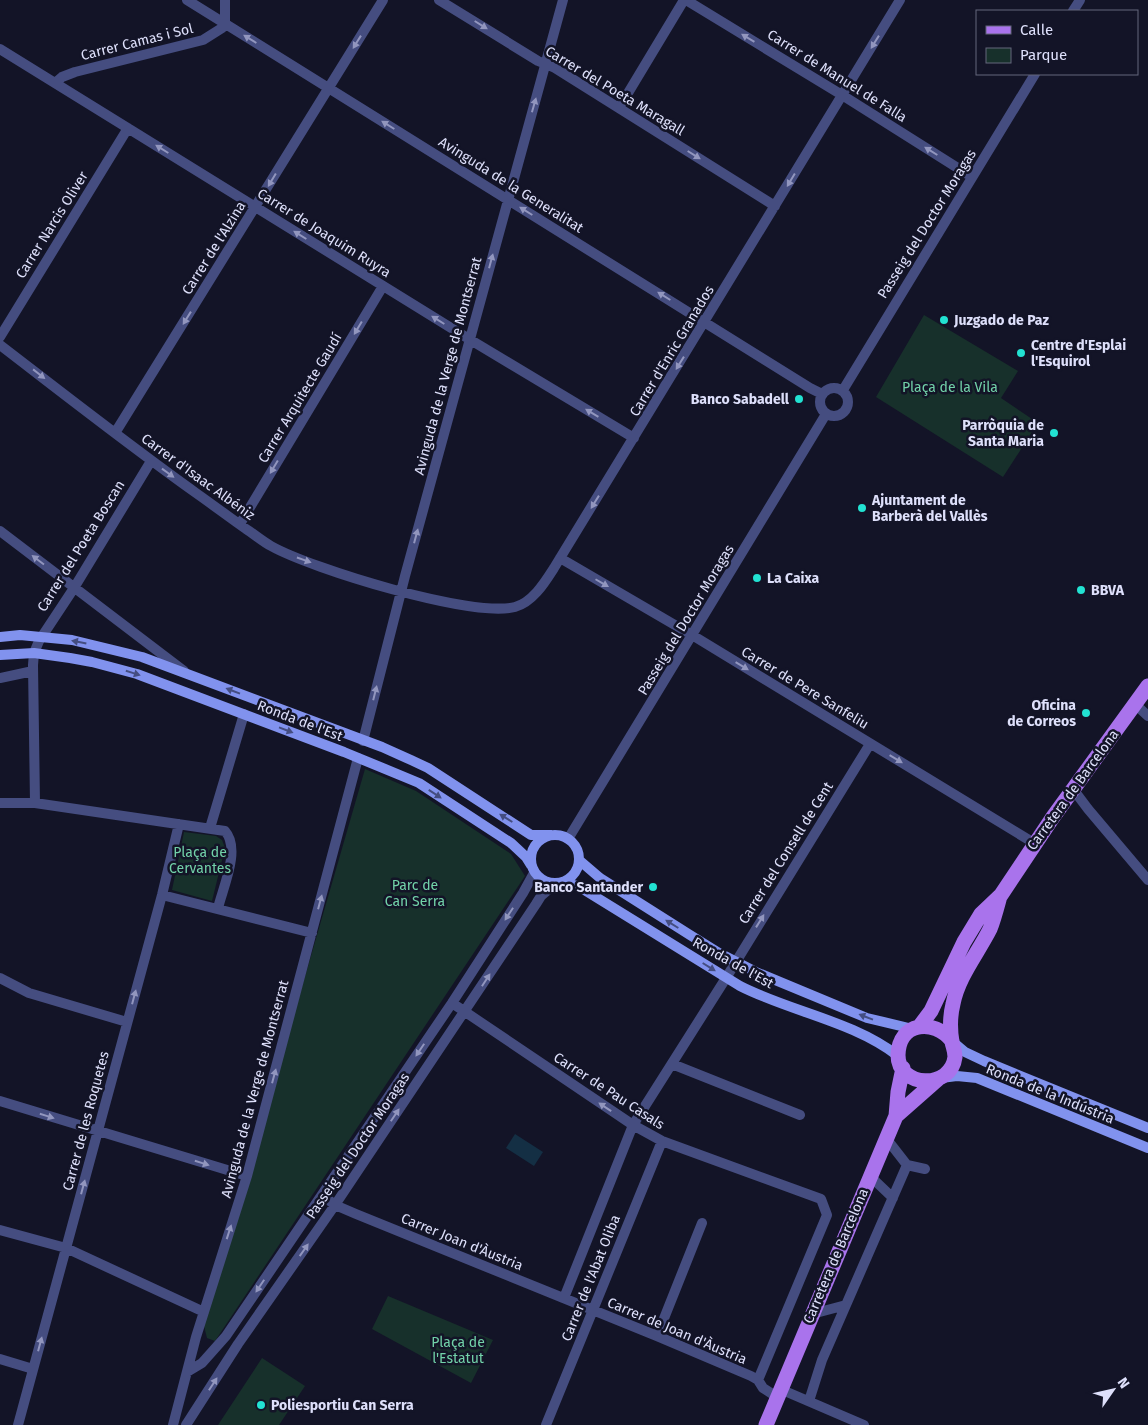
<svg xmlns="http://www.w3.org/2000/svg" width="1148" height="1425" font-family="'Fira Sans',sans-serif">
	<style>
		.green { fill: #17302b }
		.water { fill: #142f44 }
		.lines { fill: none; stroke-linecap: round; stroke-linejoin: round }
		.street { stroke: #454d80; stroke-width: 10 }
		.secondary { stroke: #8192ee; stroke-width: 10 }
		.primary { stroke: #a973ec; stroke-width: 15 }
		.oneway { fill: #9296be }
		.oneway2 { fill: #444d81 }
		.poi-dot { fill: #22e2d2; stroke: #131427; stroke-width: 2 }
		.labels { text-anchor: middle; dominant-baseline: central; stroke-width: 5; stroke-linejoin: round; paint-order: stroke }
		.street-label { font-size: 14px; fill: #dee0fb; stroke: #131427 }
		.poi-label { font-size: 14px; font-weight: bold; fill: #dee0fb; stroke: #131427; text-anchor: start }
		.park-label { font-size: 14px; fill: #72d2a9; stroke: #131427 }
	</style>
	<rect width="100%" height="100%" fill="#131427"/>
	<path class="green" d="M 924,315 L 1018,371 L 1001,398 L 1038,423 L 1003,477 L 876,397 Z
		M 365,769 L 416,791 L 511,854 L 525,876 L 215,1341 L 207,1338 L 204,1326 Z
		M 184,832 L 216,836 L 222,840 L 225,848 L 212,901 L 172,890 Z
		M 388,1296 L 493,1340 L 471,1383 L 372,1329 Z
		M 262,1358 L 305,1386 L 279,1425 L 218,1425 Z"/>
	<path class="water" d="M 515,1134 L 543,1152 L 534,1166 L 506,1148 Z"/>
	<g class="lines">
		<path class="street" d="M 187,0 L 810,388 L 822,394
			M 439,0 L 538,61 L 555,68 L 775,206
			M 686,0 L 842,95 L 972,177
			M 1073,11 L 1080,0
			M 0,49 L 469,339 L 634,438
			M 55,83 L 62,77 L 75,72 L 203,40 L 222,28 L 225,24 L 225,0
			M 619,108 L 684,0
			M 0,337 L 128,128
			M 0,345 C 65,395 130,446 196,493 C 213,505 229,517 246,529 C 254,534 262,541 271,546 C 312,569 472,618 515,607 C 533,602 545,582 554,568 L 900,0
			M820 402a14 14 0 1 1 28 0a14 14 0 1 1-28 0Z
			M 843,390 L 1035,74
			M 115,433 L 383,0
			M 240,524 L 383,286
			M 0,531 L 184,671
			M 560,558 L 692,635 L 1034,843
			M 0,678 L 33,671
			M 1135,704 L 1148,716
			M 363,741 L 405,576 L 563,0
			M 1073,789 L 1088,809 L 1148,880
			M 0,803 L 35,803 L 225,831 C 241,849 223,887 218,908
			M 35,803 L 33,665 L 34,653 L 39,641 L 74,588 L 151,461
			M 210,828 L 244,714
			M 568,839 L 826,414
			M 162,895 L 312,933
			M 0,978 L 29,993 L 127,1022
			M 452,1003 L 633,1125 L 662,1141 L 821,1199 L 827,1215 L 758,1380
			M 672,1064 L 800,1115
			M 0,1101 L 247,1176
			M 886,1138 L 907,1165 L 925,1169
			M 870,1176 L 893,1198
			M 322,1195 L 335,1205 L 356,1214 L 657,1336 L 751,1376 L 758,1380 L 763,1388 L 777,1397
			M 0,1230 L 66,1248 L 204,1312
			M 564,1298 L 633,1125 L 726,978 L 870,744
			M 812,1314 L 846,1305
			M 657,1336 L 702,1223
			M 0,1359 L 33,1369
			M 187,1372 L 202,1363 L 226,1336 L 452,1003 L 523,893 L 534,873
			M 780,1389 L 864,1425
			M 809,1401 L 822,1360 L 907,1165
			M 18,1425 L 162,895 L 179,824
			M 173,1425 L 196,1337 L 247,1176 L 358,758
			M 186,1425 L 238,1344 L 335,1205 L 536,904 L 541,896 L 555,884
			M 546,1425 L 662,1141"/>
		<path class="secondary" d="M 0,637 L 20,635 L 72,640 L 142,657 L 382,747 L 411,760 L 428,768 L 531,835 L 550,835
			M 0,655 L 34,653 L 70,658 L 92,662 L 137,674 L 344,752 L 419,783 L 511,843 L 526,857 L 531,865
			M531 859a24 24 0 1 1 48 0a24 24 0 1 1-48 0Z
			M 579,860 L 600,878 L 690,935 L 719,953 L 756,972 L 867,1018 L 913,1029
			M 561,883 L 578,886 L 740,986 C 791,1012 853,1021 898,1056
			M 952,1041 L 965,1052 L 984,1061 L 1148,1128
			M 941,1078 L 957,1076 L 977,1078 L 1148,1148"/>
		<path class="primary" d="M 919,1027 L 931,1011 L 964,942 L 981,914 L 1001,895 L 1053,817 L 1148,686
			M 952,1041 C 934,1018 899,1022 898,1055 C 898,1088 951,1090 955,1057 C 955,1051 953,1047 952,1042 C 950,1030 950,1016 953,1004 C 958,977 978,953 990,929 C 994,919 997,907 1000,896
			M 896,1116 L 938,1079
			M 766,1425 L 896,1116 L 898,1092 L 903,1068"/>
	</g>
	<defs><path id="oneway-solid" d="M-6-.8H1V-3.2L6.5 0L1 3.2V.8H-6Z" transform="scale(1.25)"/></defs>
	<g class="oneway">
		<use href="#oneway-solid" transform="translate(481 25) rotate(32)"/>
		<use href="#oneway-solid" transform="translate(748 38) rotate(-149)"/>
		<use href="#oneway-solid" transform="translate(250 39) rotate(-148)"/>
		<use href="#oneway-solid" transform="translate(357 42) rotate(122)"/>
		<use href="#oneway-solid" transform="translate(875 42) rotate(122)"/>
		<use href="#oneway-solid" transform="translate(534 105) rotate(-74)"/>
		<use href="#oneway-solid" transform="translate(388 125) rotate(-148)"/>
		<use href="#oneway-solid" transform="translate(162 149) rotate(-148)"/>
		<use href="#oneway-solid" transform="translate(931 151) rotate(-148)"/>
		<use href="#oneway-solid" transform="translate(694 155) rotate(32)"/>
		<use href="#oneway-solid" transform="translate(272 180) rotate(121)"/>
		<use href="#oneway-solid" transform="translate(791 180) rotate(121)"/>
		<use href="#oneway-solid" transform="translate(526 211) rotate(-148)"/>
		<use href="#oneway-solid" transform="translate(300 235) rotate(-148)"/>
		<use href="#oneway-solid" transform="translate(491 261) rotate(-75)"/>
		<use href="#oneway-solid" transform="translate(664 296) rotate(-148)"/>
		<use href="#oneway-solid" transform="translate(187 318) rotate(122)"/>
		<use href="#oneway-solid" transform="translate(438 320) rotate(-148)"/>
		<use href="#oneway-solid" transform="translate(358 328) rotate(121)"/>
		<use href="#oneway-solid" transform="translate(680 363) rotate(122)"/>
		<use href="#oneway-solid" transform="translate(39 374) rotate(38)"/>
		<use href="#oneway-solid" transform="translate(592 413) rotate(-149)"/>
		<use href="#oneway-solid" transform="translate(274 467) rotate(121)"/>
		<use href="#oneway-solid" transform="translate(168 473) rotate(36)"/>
		<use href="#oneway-solid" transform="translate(595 502) rotate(122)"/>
		<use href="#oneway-solid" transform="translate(416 536) rotate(-75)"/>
		<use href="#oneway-solid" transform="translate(38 560) rotate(-143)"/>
		<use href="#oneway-solid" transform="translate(304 560) rotate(19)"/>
		<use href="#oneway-solid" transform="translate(602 583) rotate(30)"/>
		<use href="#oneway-solid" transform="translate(742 666) rotate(31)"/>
		<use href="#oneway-solid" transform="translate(375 693) rotate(-76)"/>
		<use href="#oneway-solid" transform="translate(896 759) rotate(31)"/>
		<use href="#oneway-solid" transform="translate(320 902) rotate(-75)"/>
		<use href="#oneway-solid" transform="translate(509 914) rotate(123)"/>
		<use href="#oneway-solid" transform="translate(760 921) rotate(-58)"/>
		<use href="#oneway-solid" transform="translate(486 980) rotate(-57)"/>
		<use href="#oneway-solid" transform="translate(134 997) rotate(-75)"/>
		<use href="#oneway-solid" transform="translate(420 1050) rotate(124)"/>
		<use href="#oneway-solid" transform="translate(274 1076) rotate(-75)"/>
		<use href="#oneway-solid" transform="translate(605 1107) rotate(-146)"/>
		<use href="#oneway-solid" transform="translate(395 1115) rotate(-56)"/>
		<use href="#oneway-solid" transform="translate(47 1116) rotate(17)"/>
		<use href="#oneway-solid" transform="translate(202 1163) rotate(17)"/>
		<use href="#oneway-solid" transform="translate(83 1187) rotate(-75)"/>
		<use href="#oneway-solid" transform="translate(229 1232) rotate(-72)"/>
		<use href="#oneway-solid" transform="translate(304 1250) rotate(-55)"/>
		<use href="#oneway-solid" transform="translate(260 1286) rotate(124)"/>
		<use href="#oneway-solid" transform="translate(40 1344) rotate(-75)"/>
		<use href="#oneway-solid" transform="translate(213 1384) rotate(-57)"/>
	</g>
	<g class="oneway2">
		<use href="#oneway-solid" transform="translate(79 642) rotate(-169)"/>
		<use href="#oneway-solid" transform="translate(133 673) rotate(17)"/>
		<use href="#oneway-solid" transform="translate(233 691) rotate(-159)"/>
		<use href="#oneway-solid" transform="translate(286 730) rotate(21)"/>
		<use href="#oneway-solid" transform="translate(435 794) rotate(33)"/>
		<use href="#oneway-solid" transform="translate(506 818) rotate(-148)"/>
		<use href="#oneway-solid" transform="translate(672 924) rotate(-148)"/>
		<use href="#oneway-solid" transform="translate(709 967) rotate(32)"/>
		<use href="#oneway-solid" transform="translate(866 1017) rotate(-159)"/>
	</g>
	<g class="poi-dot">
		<circle cx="944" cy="320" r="5"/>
		<circle cx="1021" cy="353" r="5"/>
		<circle cx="799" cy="399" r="5"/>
		<circle cx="1054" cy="433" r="5"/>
		<circle cx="862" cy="508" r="5"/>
		<circle cx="757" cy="578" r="5"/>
		<circle cx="1081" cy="590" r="5"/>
		<circle cx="1086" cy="713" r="5"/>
		<circle cx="653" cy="887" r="5"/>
		<circle cx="261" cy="1405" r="5"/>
	</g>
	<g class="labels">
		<g class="street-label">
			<text transform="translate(137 42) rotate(-14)">Carrer Camas i Sol</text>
			<text transform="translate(837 76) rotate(32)">Carrer de Manuel de Falla</text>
			<text transform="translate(615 91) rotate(31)">Carrer del Poeta Maragall</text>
			<text transform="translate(511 185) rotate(32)">Avinguda de la Generalitat</text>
			<text transform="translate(927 224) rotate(-58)">Passeig del Doctor Moragas</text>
			<text transform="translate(52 225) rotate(-58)">Carrer Narcis Oliver</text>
			<text transform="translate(324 233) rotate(32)">Carrer de Joaquim Ruyra</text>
			<text transform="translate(214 248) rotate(-58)">Carrer de l'Alzina</text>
			<text transform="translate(672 351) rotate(-59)">Carrer d'Enric Granados</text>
			<text transform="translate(448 366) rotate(-75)">Avinguda de la Verge de Montserrat</text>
			<text transform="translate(300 398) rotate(-59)">Carrer Arquitecte Gaudí</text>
			<text transform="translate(198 477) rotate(36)">Carrer d'Isaac Albéniz</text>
			<text transform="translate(81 546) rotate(-58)">Carrer del Poeta Boscan</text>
			<text transform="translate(686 620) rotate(-59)">Passeig del Doctor Moragas</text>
			<text transform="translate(805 688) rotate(31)">Carrer de Pere Sanfeliu</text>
			<text transform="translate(300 721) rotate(21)">Ronda de l'Est</text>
			<text transform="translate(1073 790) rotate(-54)">Carretera de Barcelona</text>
			<text transform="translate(786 853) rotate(-58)">Carrer del Consell de Cent</text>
			<text transform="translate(733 963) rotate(29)">Ronda de l'Est</text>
			<text transform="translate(255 1089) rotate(-75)">Avinguda de la Verge de Montserrat</text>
			<text transform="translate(609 1091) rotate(33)">Carrer de Pau Casals</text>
			<text transform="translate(1050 1094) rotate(22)">Ronda de la Indústria</text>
			<text transform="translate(86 1121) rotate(-75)">Carrer de les Roquetes</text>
			<text transform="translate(358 1146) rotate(-56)">Passeig del Doctor Moragas</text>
			<text transform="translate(462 1242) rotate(22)">Carrer Joan d'Àustria</text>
			<text transform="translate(836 1256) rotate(-67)">Carretera de Barcelona</text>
			<text transform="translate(591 1278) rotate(-68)">Carrer de l'Abat Oliba</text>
			<text transform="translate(677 1331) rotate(23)">Carrer de Joan d'Àustria</text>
		</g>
		<g class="poi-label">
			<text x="954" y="320">Juzgado de Paz</text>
			<text x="1031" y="345">Centre d'Esplai<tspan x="1031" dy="16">l'Esquirol</tspan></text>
			<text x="789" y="399" text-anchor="end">Banco Sabadell</text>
			<text x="1044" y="425" text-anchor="end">Parròquia de<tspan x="1044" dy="16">Santa Maria</tspan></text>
			<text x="872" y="500">Ajuntament de<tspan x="872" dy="16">Barberà del Vallès</tspan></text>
			<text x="767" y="578">La Caixa</text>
			<text x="1091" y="590">BBVA</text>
			<text x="1076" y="705" text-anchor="end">Oficina<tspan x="1076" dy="16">de Correos</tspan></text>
			<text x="643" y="887" text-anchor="end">Banco Santander</text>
			<text x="271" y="1405">Poliesportiu Can Serra</text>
		</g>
		<g class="park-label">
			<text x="950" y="387">Plaça de la Vila</text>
			<text x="200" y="852">Plaça de<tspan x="200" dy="16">Cervantes</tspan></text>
			<text x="415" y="885">Parc de<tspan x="415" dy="16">Can Serra</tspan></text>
			<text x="458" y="1342">Plaça de<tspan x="458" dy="16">l'Estatut</tspan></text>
		</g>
	</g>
	<rect x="976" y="10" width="162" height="65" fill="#131427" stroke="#64667c"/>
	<rect x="986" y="26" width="25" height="8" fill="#a973ec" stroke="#64667c"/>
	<text x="1020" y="35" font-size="15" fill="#dee0fb">Calle</text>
	<rect x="986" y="48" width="25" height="15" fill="#17302b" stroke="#64667c"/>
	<text x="1020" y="60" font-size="15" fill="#dee0fb">Parque</text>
	<g transform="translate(1113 1390) rotate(56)" stroke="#131427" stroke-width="4" paint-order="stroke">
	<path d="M0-4L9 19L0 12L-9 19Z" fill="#dee0fb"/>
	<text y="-8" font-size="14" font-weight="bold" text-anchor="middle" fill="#dee0fb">N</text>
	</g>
</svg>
